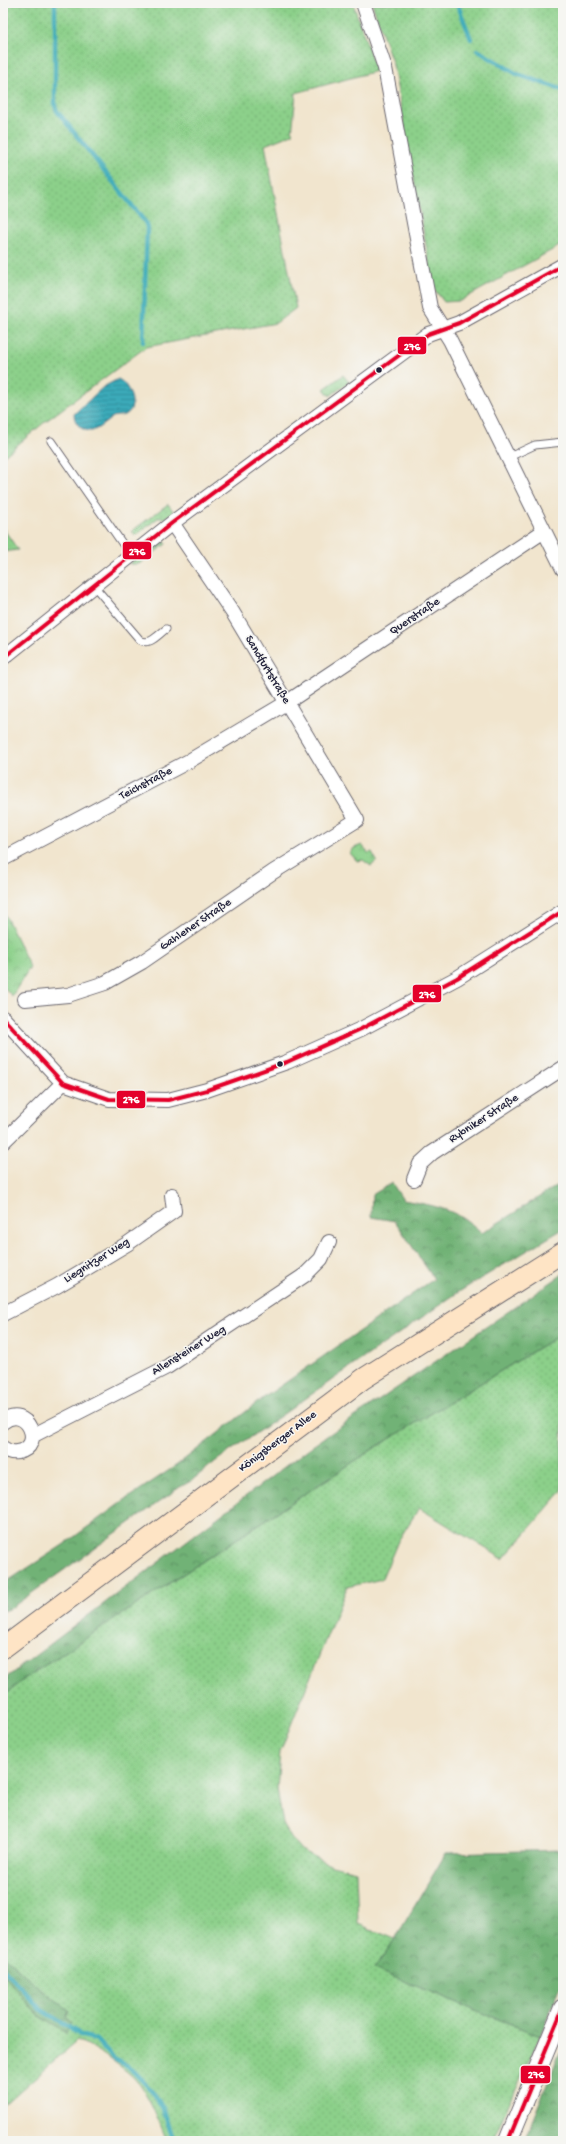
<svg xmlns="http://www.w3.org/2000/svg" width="566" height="2144" font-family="'Gochi Hand',sans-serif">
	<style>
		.grass { fill: url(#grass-dots); stroke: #577962 }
		.forest { fill: url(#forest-crowns); stroke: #4a6a58 }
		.park { fill: url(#park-crowns); stroke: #577962 }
		.water { fill: url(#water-rules); stroke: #2e667a }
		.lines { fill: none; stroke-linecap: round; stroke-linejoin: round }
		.stream { stroke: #3baab9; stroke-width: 4.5 }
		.service-casing { stroke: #6a666e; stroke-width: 9 }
		.minor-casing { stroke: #6a666e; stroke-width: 16 }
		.tertiary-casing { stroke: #6a666e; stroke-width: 20 }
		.secondary-casing { stroke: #6a666e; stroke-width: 22 }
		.service { stroke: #fff; stroke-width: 7 }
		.minor { stroke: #fff; stroke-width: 14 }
		.tertiary { stroke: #fff; stroke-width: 18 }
		.secondary { stroke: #fee4c5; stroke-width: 20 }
		.bus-1-casing { stroke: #f6f6f2; stroke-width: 7 }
		.bus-1 { stroke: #e4002b; stroke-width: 4 }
		.bus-dot { fill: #22223b; stroke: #f6f6f2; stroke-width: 1.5 }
		.labels { text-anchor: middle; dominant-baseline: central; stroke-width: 3; stroke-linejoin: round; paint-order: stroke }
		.street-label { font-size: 12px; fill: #22223b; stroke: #f6f6f2 }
		.line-badge { stroke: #f6f6f2; stroke-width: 1.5 }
		.badge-label { font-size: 11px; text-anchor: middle; font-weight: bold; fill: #fff }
	</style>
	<defs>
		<pattern id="grass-dots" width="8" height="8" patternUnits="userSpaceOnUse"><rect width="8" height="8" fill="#8cd08a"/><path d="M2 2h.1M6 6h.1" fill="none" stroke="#78b278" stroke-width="1.8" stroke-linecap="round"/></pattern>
		<pattern id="forest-crowns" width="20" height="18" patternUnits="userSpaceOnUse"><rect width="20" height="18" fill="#71b276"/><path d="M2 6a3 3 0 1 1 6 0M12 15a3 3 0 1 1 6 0" fill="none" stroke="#5c9062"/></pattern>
		<pattern id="park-crowns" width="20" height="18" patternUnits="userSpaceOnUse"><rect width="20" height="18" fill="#8cd08a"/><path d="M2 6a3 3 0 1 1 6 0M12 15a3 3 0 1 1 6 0" fill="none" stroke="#78b278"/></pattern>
		<pattern id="water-rules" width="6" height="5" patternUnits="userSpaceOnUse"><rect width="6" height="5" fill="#3baab9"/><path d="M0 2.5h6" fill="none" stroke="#318a98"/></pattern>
	</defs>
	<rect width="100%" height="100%" fill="#f6f6f2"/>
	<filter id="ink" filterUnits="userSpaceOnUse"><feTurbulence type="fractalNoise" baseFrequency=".025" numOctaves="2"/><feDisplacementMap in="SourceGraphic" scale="8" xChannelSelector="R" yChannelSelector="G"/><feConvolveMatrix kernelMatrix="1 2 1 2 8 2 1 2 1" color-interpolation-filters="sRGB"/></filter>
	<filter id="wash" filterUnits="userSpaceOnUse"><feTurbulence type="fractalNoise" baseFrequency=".012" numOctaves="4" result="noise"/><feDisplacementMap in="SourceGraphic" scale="16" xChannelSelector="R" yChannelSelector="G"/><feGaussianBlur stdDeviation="0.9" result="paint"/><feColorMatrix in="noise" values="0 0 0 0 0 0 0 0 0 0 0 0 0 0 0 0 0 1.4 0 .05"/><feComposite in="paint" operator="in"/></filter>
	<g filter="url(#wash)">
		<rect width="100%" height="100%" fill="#f1e5ce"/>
		<path class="grass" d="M 3,3 L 353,3 L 376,71 L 296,93 L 292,134 L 265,145 L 296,308 L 276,323 L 146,347 L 46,421 L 3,457 Z
			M 372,3 L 563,3 L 563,244 L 460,301 L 444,302 L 434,289 L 393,65 Z
			M 343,375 L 349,382 L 330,396 L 324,389 Z
			M 168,504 L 174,512 L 165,518 L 158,518 L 135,536 L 132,531 Z
			M 3,528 L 18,550 L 3,552 Z
			M 162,534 L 166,544 L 139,564 L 129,564 Z
			M 563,1333 L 562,1491 L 503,1559 L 419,1508 L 398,1541 L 382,1579 L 347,1587 L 280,1752 L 277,1789 L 283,1824 L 291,1838 L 301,1850 L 332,1865 L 356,1871 L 358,1924 L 395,1939 L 374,1969 L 540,2036 L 492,2141 L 167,2141 C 158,2120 150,2095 134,2078 C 121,2065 94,2048 77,2040 L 3,2106 L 3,1974 L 39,2016 L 66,2033 L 66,2017 L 69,2010 L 36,1985 L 3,1955 L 3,1697 L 27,1677 L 373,1449 Z"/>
		<path class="forest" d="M 563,1182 L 563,1229 L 457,1293 L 216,1461 L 191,1481 L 180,1487 L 11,1608 L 3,1611 L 3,1584 L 63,1545 L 126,1499 L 177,1465 L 262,1399 L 434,1279 L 395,1221 L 371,1217 L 372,1195 L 392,1183 L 403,1200 C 436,1206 457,1209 482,1233 Z
			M 563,1274 L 563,1333 L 373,1449 L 27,1677 L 3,1697 L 3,1680 L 308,1449 Z
			M 563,1850 L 563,1981 L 540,2036 L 374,1969 L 395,1939 L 446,1853 Z
			M 3,1955 L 36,1985 L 69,2010 L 66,2017 L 71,2023 L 66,2033 L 39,2016 L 3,1974 Z
			M 560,2052 L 563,2054 L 563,2141 L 524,2141 Z"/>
		<path class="park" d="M 362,845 L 368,853 L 372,852 L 377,861 L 371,866 L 363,860 L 357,861 L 350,853 L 354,848 Z
			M 3,910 L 30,967 L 12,996 L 3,986 Z"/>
		<path class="water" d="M 118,379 C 128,383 138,405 128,413 C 124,417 118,415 113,417 C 106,422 100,428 92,431 C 82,432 74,423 74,414 L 103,387 Z"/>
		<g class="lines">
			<path class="stream" d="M 55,3 L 55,106 L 57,111 L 145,222 L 147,227 L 143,342
				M 457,3 L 471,39
				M 477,50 L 517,74 L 563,90
				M 3,1968 L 40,2009 L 81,2035 L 96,2040 L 114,2059 L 128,2066 L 155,2094 L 163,2108 L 174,2141"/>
		</g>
	</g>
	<g filter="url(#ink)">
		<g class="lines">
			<g class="service-casing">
				<path id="service" d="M 51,441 L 131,556
					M 507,458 L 535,445 L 563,442
					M 94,586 L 140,640 C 150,646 158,635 166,629"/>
			</g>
			<g class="minor-casing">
				<path id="minor" d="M 363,3 L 385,68 L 430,308 L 450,340 L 563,569
					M 3,658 L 172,523 L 428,334 L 459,323 L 563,265
					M 3,859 L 189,761 L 286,703 L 544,531
					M 25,999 L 68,995 L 105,983 L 142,962 L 273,872 L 357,820 L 233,613 L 172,523
					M 3,1018 L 63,1083 L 109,1099 L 168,1100 L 207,1090 L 287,1062 L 361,1029 L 457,978 L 563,911
					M 3,1142 L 63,1083
					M 414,1179 L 420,1164 L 432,1153 L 563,1068
					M 3,1314 L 57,1286 L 127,1244 L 174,1211 L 172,1195
					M 3,1422 C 27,1403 46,1447 18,1452 C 12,1453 8,1452 3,1448
					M 32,1436 L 167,1367 L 305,1275 L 321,1259 L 329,1242"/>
			</g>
			<g class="tertiary-casing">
				<path id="tertiary" d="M 508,2141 L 563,2008"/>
			</g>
			<g class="secondary-casing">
				<path id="secondary" d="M 3,1648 L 363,1379 L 563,1252"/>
			</g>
			<use href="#service" class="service"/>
			<use href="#minor" class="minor"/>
			<use href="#tertiary" class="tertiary"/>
			<use href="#secondary" class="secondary"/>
			<g class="bus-1-casing">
				<path id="bus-1" d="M 3,658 L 172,523 L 428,334 L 459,323 L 563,265
					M 3,1018 L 63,1083 L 109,1099 L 168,1100 L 207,1090 L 287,1062 L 361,1029 L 457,978 L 563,911
					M 508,2141 L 563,2008"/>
			</g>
			<use href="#bus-1" class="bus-1"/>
		</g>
	</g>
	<g class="bus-dot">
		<circle cx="379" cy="370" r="3.5"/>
		<circle cx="280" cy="1064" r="3.5"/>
	</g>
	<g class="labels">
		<g class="street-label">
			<text transform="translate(415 617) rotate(-34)">Querstraße</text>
			<text transform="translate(267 670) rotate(59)">Sandfurtstraße</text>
			<text transform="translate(146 784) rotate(-28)">Teichstraße</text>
			<text transform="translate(196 925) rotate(-34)">Gahlener Straße</text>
			<text transform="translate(484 1119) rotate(-33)">Rybniker Straße</text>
			<text transform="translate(97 1261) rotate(-32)">Liegnitzer Weg</text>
			<text transform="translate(189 1351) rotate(-32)">Allensteiner Weg</text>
			<text transform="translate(278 1442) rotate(-37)">Königsberger Allee</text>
		</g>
	</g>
	<g class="line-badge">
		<rect x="397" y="336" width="30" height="19" rx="4" fill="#e4002b"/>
		<rect x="122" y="541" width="30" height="19" rx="4" fill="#e4002b"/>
		<rect x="412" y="984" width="30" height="19" rx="4" fill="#e4002b"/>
		<rect x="116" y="1090" width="30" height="19" rx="4" fill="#e4002b"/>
		<rect x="520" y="2065" width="31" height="19" rx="4" fill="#e4002b"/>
	</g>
	<g class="badge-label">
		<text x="412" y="350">276</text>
		<text x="137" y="555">276</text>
		<text x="427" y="998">276</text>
		<text x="131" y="1103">276</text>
		<text x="536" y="2078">276</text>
	</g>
	<rect width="566" height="2144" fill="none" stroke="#f6f6f2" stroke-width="16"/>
</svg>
